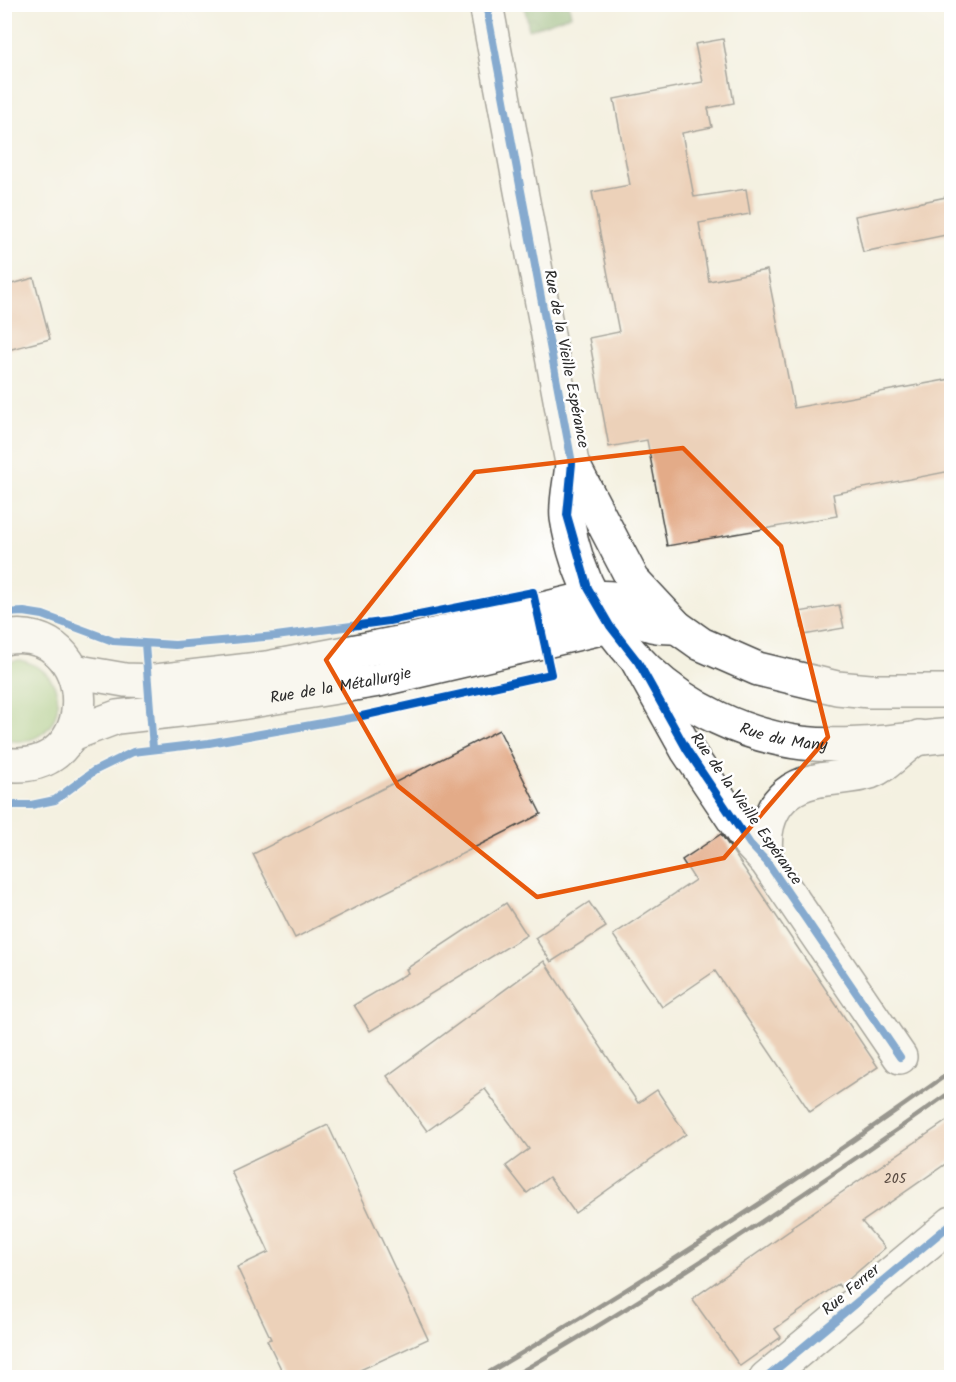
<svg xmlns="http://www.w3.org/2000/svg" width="956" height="1382" font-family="Kalam,sans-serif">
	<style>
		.grass { fill: #94c372; stroke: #60774e; stroke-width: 1.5 }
		.forest { fill: url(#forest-crowns); stroke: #516a48; stroke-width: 1.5 }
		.building { fill: #e3ab88 }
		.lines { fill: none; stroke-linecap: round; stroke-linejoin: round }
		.street-casing { stroke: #494946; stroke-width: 36 }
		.secondary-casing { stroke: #494946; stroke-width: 36 }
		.street { stroke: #fff; stroke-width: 33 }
		.secondary { stroke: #fff; stroke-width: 33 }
		.rail { stroke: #2b2b2b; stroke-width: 4.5 }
		.cycleway-casing { stroke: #fff; stroke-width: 11 }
		.cycleway { stroke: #0057b8; stroke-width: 8 }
		.marked { fill: none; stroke: #e8590c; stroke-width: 4.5; stroke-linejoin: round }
		.labels { text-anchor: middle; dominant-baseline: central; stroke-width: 5; stroke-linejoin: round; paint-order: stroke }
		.number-label { font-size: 14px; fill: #594b42 }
		.street-label { font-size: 16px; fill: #2b2b2b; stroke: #fff }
	</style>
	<defs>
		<pattern id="forest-crowns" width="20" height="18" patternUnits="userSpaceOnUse" patternTransform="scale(1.5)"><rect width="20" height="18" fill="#77a964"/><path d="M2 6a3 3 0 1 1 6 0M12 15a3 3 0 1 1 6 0" fill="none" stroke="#628a53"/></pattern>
	</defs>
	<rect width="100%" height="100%" fill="#fff"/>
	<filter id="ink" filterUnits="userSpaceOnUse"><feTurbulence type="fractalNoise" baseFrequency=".0167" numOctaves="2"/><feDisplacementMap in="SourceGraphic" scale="12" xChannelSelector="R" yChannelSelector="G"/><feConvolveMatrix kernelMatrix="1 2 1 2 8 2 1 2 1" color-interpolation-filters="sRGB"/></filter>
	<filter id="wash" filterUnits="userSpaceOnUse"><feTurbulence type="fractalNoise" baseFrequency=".008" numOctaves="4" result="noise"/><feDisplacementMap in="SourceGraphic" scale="24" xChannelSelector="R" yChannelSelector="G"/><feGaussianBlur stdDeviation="1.35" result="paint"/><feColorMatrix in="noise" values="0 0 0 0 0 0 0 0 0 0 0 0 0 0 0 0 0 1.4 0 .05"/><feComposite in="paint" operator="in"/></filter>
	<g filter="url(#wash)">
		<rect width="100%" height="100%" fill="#f4f1e1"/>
		<path class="grass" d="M 19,660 C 81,673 63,753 5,740 L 4,663 Z"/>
		<path class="forest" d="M 524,5 L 569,5 L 571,15 L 529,30 Z"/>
		<g id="blocks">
			<path class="building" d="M 723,39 L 734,103 L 708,108 L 712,127 L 682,133 L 694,197 L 746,189 L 750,214 L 699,223 L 709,281 L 767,270 L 794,408 L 951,379 L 951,471 L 833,494 L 837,516 L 667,546 L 647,440 L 609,447 L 589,338 L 619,332 L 592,192 L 630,185 L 614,99 L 703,82 L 695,44 Z
				M 951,196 L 951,234 L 863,252 L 855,216 Z
				M 34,278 L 50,339 L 4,351 L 4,286 Z
				M 839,605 L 844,628 L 804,635 L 799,612 Z
				M 499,730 L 541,814 L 295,938 L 253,854 Z
				M 721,834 L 878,1067 L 810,1112 L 715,971 L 662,1007 L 613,935 L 695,880 L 682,860 Z
				M 589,902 L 606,927 L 551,962 L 535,938 Z
				M 506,903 L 527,935 L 370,1031 L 354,1005 L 408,973 L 406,969 Z
				M 544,961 L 638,1103 L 657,1090 L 686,1134 L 575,1213 L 549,1177 L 527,1193 L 506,1166 L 529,1149 L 485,1089 L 427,1131 L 387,1076 Z
				M 951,1118 L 951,1160 L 862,1222 L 885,1248 L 840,1287 L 838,1284 L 775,1329 L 781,1337 L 740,1366 L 692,1299 L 792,1229 L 791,1227 Z
				M 328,1125 L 428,1339 L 345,1377 L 285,1377 L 267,1340 L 271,1339 L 237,1267 L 269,1252 L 231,1171 Z"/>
		</g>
	</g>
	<g filter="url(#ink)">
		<use href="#blocks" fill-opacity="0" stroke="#494946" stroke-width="1.5"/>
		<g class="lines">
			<g class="street-casing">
				<path id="street" d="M 638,662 L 687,750 L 750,844 L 767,862 L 900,1057
					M 767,862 C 760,821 776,787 820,780 C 837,777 854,777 870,772 C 889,765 901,747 919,737
					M 766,1378 L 952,1223"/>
			</g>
			<g class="secondary-casing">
				<g id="secondary">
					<path id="s1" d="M 486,4 L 572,463 C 571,480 565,501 567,518 C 586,638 683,727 802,743 C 851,749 903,739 952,735"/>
					<path d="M 572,463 L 633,580 L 677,627 L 701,644 L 758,669 L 837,688 L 870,691 L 952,691"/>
					<path d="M 4,638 C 101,620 106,779 4,764"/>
					<path d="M 73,671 L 125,680 L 156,681 L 267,668 L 404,642 L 593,597 C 599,598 607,597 613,598 C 625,601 630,613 639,620 C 651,627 664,627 677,627"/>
					<path id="s2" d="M 72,734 L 117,717 L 234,704 L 379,680 L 610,626"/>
				</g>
			</g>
			<use href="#street" class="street"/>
			<use href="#secondary" class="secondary"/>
			<path class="rail" d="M 479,1378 C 642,1284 798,1181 952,1071
				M 510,1378 C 663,1290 808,1193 952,1091"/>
			<g class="cycleway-casing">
				<path id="cycleway" d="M 486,4 L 572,463 L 567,515 L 588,588 L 610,626 L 638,662 L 687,750 L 750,844 L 767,862 L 900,1057
					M 4,613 L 24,612 L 43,615 L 113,641 L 175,645 L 276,636 L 389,621 L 533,592 L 551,674 L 362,716 L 209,743 L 133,752 L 94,771 L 55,800 L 31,805 L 4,805
					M 145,644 L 153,748
					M 766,1378 L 952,1223"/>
			</g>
			<use href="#cycleway" class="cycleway"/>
		</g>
	</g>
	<path d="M0 0H956V1382H0ZM 683,448 L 781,546 L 828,737 L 724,858 L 537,897 L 398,786 L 326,660 L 475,472 Z" fill="#f4f1e1" fill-opacity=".55" fill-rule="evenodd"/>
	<path class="marked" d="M 683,448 L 781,546 L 828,737 L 724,858 L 537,897 L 398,786 L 326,660 L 475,472 Z"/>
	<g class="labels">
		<g class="number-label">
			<text x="895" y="1179">205</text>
		</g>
		<g class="street-label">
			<text transform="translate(566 359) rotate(79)">Rue de la Vieille Espérance</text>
			<text stroke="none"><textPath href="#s2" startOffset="274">Rue de la Métallurgie</textPath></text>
			<text stroke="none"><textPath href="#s1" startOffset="852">Rue du Many</textPath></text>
			<text transform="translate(746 809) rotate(55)">Rue de la Vieille Espérance</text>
			<text transform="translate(851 1290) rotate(-40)">Rue Ferrer</text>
		</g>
	</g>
	<rect width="956" height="1382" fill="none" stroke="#fff" stroke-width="24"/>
</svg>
